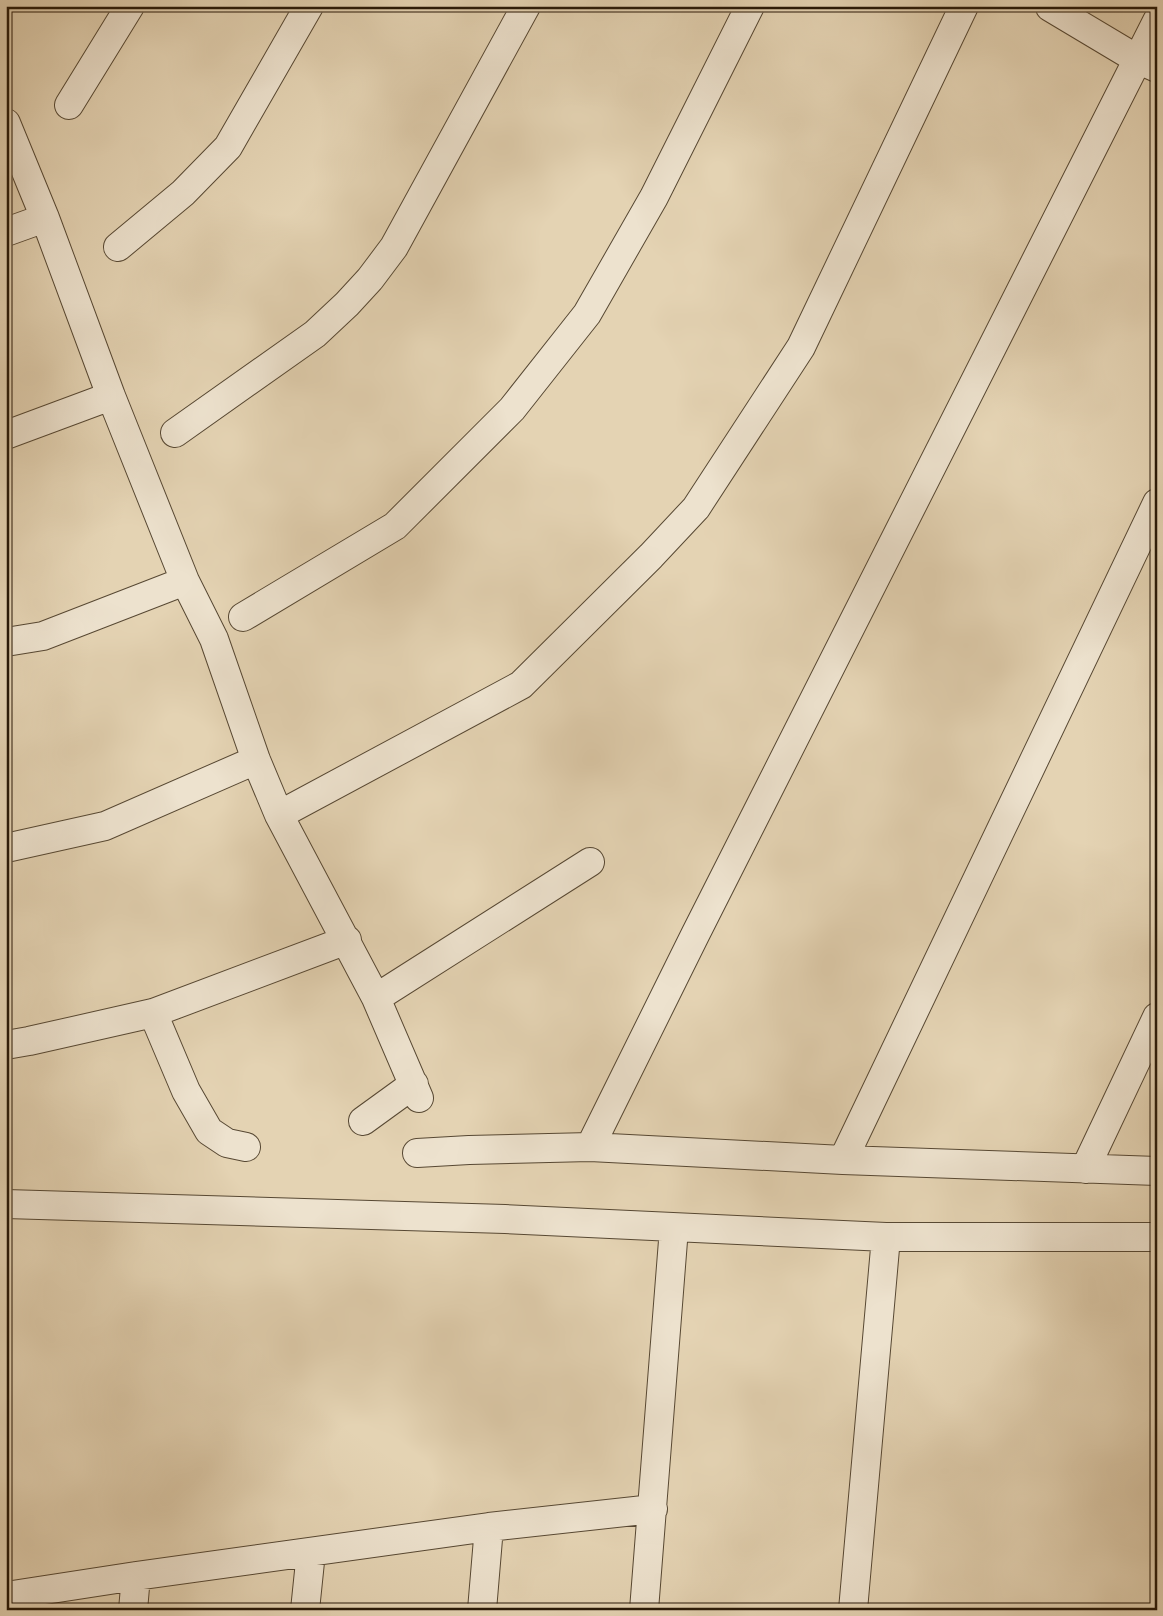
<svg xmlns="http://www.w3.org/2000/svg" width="1163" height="1616" font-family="'EB Garamond',serif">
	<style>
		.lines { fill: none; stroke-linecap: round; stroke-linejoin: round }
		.minor-casing { stroke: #574833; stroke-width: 30 }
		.minor { stroke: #ede2ce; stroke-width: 28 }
	</style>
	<rect width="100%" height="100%" fill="#e4d3b3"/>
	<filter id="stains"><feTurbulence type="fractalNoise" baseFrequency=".004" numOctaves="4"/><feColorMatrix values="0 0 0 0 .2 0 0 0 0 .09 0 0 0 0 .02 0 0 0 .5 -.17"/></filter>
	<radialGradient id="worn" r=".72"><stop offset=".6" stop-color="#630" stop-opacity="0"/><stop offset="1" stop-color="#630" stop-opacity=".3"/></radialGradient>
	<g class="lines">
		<g class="minor-casing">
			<path id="minor" d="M 1050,7 L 1137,59 L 1157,68
				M 69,105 L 130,6
				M 6,123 L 45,218 L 111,396 L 185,581 L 214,639 L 256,760 L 279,815 L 376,998 L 419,1098
				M 6,232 L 45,218
				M 118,247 L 183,193 L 228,147 L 309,6
				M 175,433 L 315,334 L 347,304 L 370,279 L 394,247 L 526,6
				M 6,435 L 111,396
				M 243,617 L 395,526 L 512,409 L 587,314 L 654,197 L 750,6
				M 6,642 L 43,636 L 185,581
				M 279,815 L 521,685 L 651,556 L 696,508 L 801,347 L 964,6
				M 6,848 L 105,826 L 256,760
				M 376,998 L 590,862
				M 153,1013 L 186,1091 L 209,1131 L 227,1143 L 246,1147
				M 6,1045 L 29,1041 L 153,1013 L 347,940
				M 363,1121 L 414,1084
				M 590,1147 L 695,935 L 1157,21
				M 417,1153 L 469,1150 L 590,1147 L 843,1160 L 1157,1171
				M 843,1160 L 1157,503
				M 1085,1169 L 1157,1017
				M 6,1204 L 505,1219 L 886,1237 L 1157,1237
				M 6,1596 L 136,1576 L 489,1527 L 653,1509
				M 133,1610 L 136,1576
				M 305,1610 L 311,1552
				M 482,1610 L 489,1527
				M 644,1610 L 674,1228
				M 853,1610 L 886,1237"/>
		</g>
		<use href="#minor" class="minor"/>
	</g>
	<rect width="1163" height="1616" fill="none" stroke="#e4d3b3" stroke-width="25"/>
	<rect x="8" y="8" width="1148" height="1601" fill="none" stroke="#281908" stroke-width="2.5"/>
	<rect x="12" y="12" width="1138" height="1591" fill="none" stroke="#281908"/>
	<rect width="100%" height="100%" filter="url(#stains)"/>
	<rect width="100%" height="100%" fill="url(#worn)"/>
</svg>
